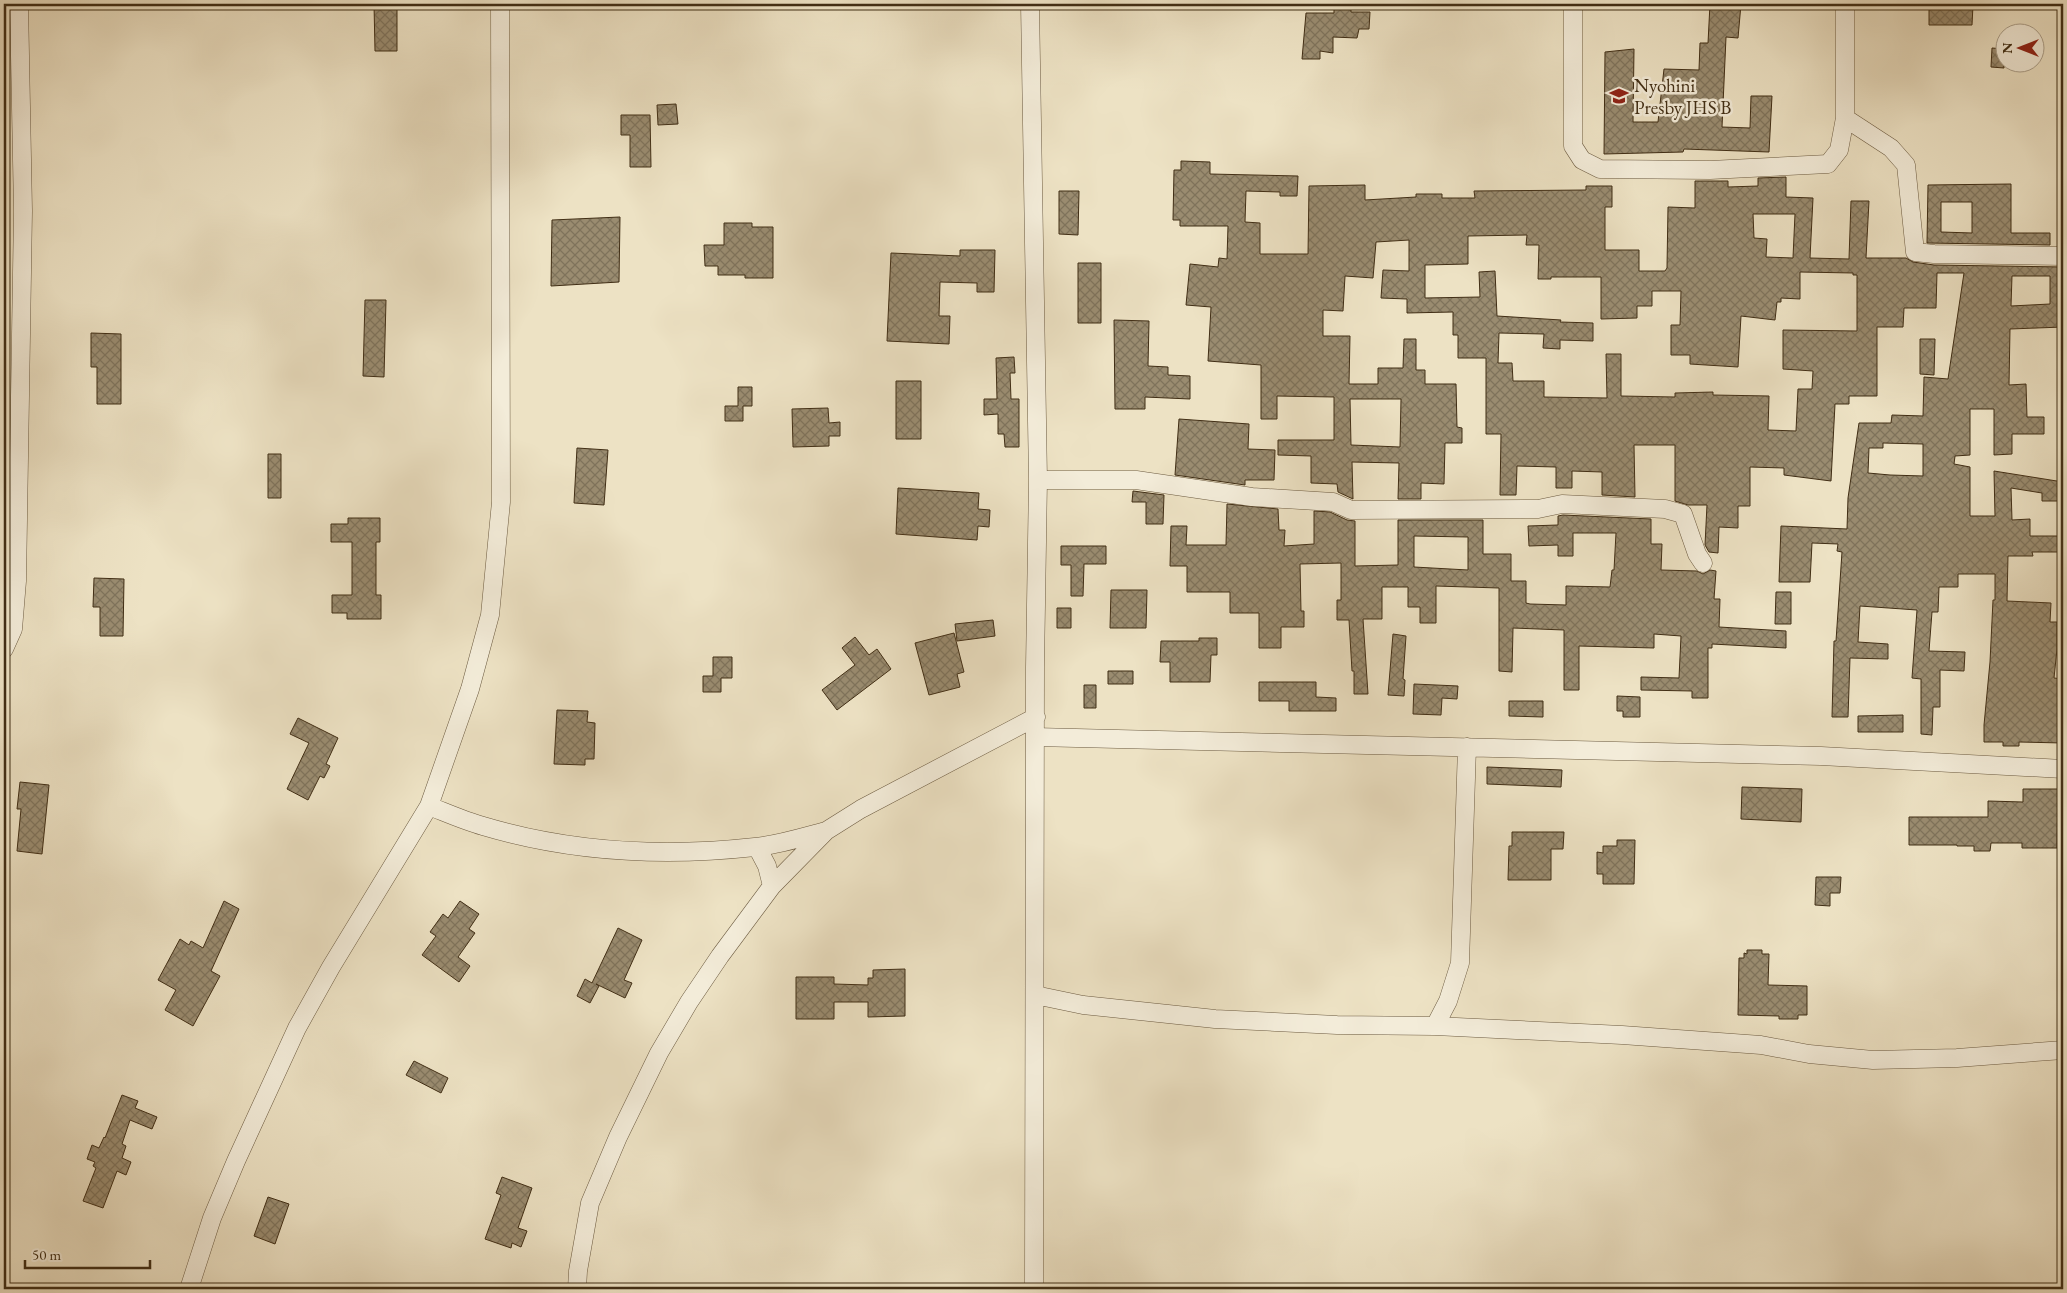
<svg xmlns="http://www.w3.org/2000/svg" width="2067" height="1293" font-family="'EB Garamond',serif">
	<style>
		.building { fill: url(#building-cross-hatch); stroke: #412e15; fill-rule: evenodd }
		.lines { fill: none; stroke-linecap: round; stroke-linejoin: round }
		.street-casing { stroke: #6c5b41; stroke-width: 19 }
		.street { stroke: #f3ecd9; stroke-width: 18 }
		.labels { text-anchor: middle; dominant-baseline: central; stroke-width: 5; stroke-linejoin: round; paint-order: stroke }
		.poi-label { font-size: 19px; fill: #412e15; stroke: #f3ecd9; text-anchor: start }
	</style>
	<defs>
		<pattern id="building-cross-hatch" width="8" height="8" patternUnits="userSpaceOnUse" patternTransform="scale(1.25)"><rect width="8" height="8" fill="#9a8c70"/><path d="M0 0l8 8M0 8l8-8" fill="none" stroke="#7f735b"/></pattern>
	</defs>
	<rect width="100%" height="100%" fill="#ede2c4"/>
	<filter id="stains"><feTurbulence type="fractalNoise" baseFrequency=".004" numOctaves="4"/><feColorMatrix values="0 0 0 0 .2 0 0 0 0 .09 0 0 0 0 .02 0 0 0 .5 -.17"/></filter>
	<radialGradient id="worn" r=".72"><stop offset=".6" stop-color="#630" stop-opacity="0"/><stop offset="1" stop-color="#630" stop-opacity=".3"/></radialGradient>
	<path class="building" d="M 374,4 L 397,4 L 397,51 L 375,51 Z
		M 1710,4 L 1741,4 L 1738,38 L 1726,37 L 1722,127 L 1750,128 L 1751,96 L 1772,96 L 1769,152 L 1684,149 L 1683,152 L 1604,154 L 1605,52 L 1634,49 L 1633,122 L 1658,122 L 1664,69 L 1699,70 L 1700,43 L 1708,43 Z
		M 1334,5 L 1351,5 L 1351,12 L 1370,12 L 1369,29 L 1359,29 L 1357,38 L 1333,37 L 1333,53 L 1320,51 L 1320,59 L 1302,59 L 1306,13 L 1334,13 Z
		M 1929,5 L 1973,5 L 1972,25 L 1929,25 Z
		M 1992,48 L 2004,49 L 2004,68 L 1991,67 Z
		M 676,104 L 678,124 L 658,125 L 657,105 Z
		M 621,115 L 650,115 L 651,167 L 630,167 L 630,135 L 621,135 Z
		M 1181,161 L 1210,162 L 1210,174 L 1298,176 L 1297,196 L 1280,196 L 1280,192 L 1246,191 L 1245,222 L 1260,223 L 1260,254 L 1308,254 L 1309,186 L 1365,185 L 1365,200 L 1416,197 L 1416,194 L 1442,194 L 1442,198 L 1475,198 L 1474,191 L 1586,190 L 1586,186 L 1612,186 L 1612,207 L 1605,207 L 1605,250 L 1639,250 L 1639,271 L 1665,271 L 1667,268 L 1668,207 L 1695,208 L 1695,181 L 1728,181 L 1728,187 L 1758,186 L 1758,178 L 1786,177 L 1786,197 L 1813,198 L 1810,258 L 1849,259 L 1851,201 L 1869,201 L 1866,258 L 1906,258 L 1913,262 L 1934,265 L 2063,267 L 2063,327 L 2010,329 L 2009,385 L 2026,384 L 2027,417 L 2044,417 L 2044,434 L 2012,434 L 2012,454 L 1994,455 L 1994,409 L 1970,409 L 1970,455 L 1955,456 L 1954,464 L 1970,467 L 1970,516 L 1995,516 L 1994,471 L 2063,482 L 2063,501 L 2042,501 L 2042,493 L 2011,488 L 2012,520 L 2030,519 L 2030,536 L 2062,536 L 2062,552 L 2032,552 L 2033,556 L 2008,556 L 2007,601 L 2051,603 L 2050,622 L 2057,622 L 2057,649 L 2054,678 L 2063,679 L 2063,743 L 2019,742 L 2019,746 L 2003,746 L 2003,742 L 1984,742 L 1984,725 L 1990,662 L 1993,600 L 1995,600 L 1995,574 L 1958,574 L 1958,587 L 1939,587 L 1938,612 L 1932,612 L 1929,651 L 1965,652 L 1964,671 L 1940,670 L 1940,707 L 1933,707 L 1932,735 L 1921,734 L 1921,679 L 1912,678 L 1917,610 L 1860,606 L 1858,642 L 1888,644 L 1888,659 L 1850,658 L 1848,717 L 1832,717 L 1834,641 L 1836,641 L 1842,552 L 1837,551 L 1838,544 L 1812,543 L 1810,582 L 1779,582 L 1781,526 L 1847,529 L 1848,498 L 1859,423 L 1891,423 L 1892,415 L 1923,416 L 1924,377 L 1948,379 L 1964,273 L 1937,273 L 1936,308 L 1904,308 L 1903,327 L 1877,327 L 1877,396 L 1849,396 L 1849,404 L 1835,404 L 1831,481 L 1784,475 L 1784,468 L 1750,467 L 1750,506 L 1738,506 L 1738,528 L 1719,527 L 1718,553 L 1709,552 L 1705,545 L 1707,505 L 1688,505 L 1675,501 L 1675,445 L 1634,445 L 1635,497 L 1602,495 L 1602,472 L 1572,471 L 1572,488 L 1556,488 L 1556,467 L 1517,466 L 1516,495 L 1500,495 L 1501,434 L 1486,434 L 1486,358 L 1458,358 L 1458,335 L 1453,335 L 1453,312 L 1407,313 L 1407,299 L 1381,298 L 1383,270 L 1409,271 L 1409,240 L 1376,242 L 1373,278 L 1345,276 L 1343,311 L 1323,310 L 1323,336 L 1350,336 L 1349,384 L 1378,384 L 1378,368 L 1403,368 L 1404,339 L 1416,339 L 1416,370 L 1425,370 L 1425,384 L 1456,384 L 1457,427 L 1462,428 L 1462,443 L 1445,443 L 1444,484 L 1421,483 L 1421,499 L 1398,499 L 1399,463 L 1352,462 L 1353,499 L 1338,492 L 1337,484 L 1311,483 L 1311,456 L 1278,455 L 1278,440 L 1334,440 L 1334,397 L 1277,396 L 1277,419 L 1261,419 L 1261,365 L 1208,361 L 1211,307 L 1186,305 L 1190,264 L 1218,267 L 1219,258 L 1227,259 L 1228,226 L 1180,226 L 1180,220 L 1173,220 L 1174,170 L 1181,170 ZM 1753,214 L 1795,214 L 1793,258 L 1766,257 L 1767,239 L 1754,238 ZM 1527,235 L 1526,245 L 1539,245 L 1538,279 L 1551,279 L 1551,277 L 1601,277 L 1601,319 L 1637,318 L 1637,306 L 1652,306 L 1652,291 L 1681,291 L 1680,325 L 1671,325 L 1671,355 L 1690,355 L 1690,364 L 1738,367 L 1741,316 L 1775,320 L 1777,302 L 1781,302 L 1781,298 L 1800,299 L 1800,272 L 1853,273 L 1853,275 L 1857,275 L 1857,331 L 1783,330 L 1783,369 L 1813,371 L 1812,389 L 1798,389 L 1796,431 L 1768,430 L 1769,396 L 1713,395 L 1713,392 L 1675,393 L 1675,397 L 1621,396 L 1621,354 L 1606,354 L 1607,398 L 1544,397 L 1544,381 L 1513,381 L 1512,363 L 1498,363 L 1499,333 L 1544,334 L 1543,348 L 1560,349 L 1560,340 L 1593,341 L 1593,323 L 1560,322 L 1561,320 L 1497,316 L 1495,271 L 1479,272 L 1480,297 L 1425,298 L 1425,265 L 1468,264 L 1468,236 ZM 2012,276 L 2050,276 L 2050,304 L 2011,306 ZM 1350,399 L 1401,399 L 1400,447 L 1351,445 ZM 1883,443 L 1923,444 L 1923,476 L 1890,475 L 1868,473 L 1869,448 L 1883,448 Z
		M 2011,184 L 2011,233 L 2050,233 L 2050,245 L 1927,243 L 1928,185 ZM 1941,202 L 1972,202 L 1972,233 L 1941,232 Z
		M 1059,191 L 1079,191 L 1078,235 L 1059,234 Z
		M 620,217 L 619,282 L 551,286 L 552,220 Z
		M 724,223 L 752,223 L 752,227 L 773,227 L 773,278 L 745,278 L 745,275 L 718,275 L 718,266 L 705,266 L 704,245 L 724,245 Z
		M 960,250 L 995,250 L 994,292 L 977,292 L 977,283 L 940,282 L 939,316 L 950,316 L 949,344 L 887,341 L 891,253 L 960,256 Z
		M 1078,263 L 1101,263 L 1101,323 L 1078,323 Z
		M 365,300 L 386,300 L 384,377 L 363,376 Z
		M 1114,320 L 1149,321 L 1148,366 L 1168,367 L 1168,375 L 1190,376 L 1190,399 L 1145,397 L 1145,409 L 1115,409 Z
		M 91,333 L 121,334 L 121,404 L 97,404 L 97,367 L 91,367 Z
		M 1920,339 L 1935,339 L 1934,375 L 1920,374 Z
		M 1014,357 L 1015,373 L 1010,373 L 1011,399 L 1019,399 L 1019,447 L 1005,447 L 1004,434 L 998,434 L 998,414 L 984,415 L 984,399 L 997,399 L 996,358 Z
		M 896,381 L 921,381 L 921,439 L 896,439 Z
		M 738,387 L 752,387 L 752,406 L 743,406 L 743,421 L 725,421 L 725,406 L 738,406 Z
		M 828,408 L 829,423 L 840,422 L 840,436 L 829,436 L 829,446 L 793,447 L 792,409 Z
		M 1179,419 L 1249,424 L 1248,449 L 1275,450 L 1274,480 L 1245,480 L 1245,485 L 1175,475 Z
		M 577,448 L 608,450 L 604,505 L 574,503 Z
		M 268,454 L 281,454 L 281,498 L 268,498 Z
		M 898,488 L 979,493 L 978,509 L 990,510 L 989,527 L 978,526 L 977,540 L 896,534 Z
		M 1133,491 L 1164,495 L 1163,524 L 1146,524 L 1146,502 L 1132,502 Z
		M 1227,504 L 1278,509 L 1279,530 L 1285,530 L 1284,546 L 1314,544 L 1314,511 L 1330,512 L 1347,520 L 1355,521 L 1355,566 L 1398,565 L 1398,520 L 1483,520 L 1483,554 L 1511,554 L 1511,581 L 1526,581 L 1526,603 L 1530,604 L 1566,605 L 1566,586 L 1610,587 L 1612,570 L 1614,570 L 1616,533 L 1573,533 L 1573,556 L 1558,556 L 1558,545 L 1529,546 L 1528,526 L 1558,525 L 1558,516 L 1563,515 L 1651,519 L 1651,544 L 1662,544 L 1661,570 L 1697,571 L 1703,574 L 1710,570 L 1716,571 L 1714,599 L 1720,599 L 1719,627 L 1786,631 L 1786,648 L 1712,644 L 1712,648 L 1708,648 L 1708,698 L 1692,698 L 1692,691 L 1641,690 L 1641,677 L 1679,678 L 1681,636 L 1654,634 L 1654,648 L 1579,646 L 1579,690 L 1564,690 L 1564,630 L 1513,628 L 1512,672 L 1499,671 L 1499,588 L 1436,586 L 1436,623 L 1420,623 L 1420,607 L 1408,607 L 1408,587 L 1382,587 L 1382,619 L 1363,619 L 1368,694 L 1354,694 L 1354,671 L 1352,671 L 1349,620 L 1337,620 L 1337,600 L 1341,600 L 1341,563 L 1300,564 L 1301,611 L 1304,611 L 1304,627 L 1281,627 L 1281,648 L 1259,648 L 1259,613 L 1230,613 L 1230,592 L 1187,592 L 1187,566 L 1170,566 L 1171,526 L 1187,526 L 1186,545 L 1226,545 ZM 1414,536 L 1468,537 L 1468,570 L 1414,567 Z
		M 348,518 L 380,518 L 380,542 L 376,542 L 376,595 L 381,595 L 381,619 L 347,619 L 347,613 L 332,613 L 332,595 L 352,595 L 352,542 L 331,542 L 331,524 L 348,524 Z
		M 1061,546 L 1106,546 L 1106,564 L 1084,564 L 1083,596 L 1071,596 L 1071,565 L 1061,565 Z
		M 94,578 L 124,579 L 123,636 L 100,636 L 100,607 L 93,607 Z
		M 1111,590 L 1147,590 L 1146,628 L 1110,628 Z
		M 1776,592 L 1791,592 L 1791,624 L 1775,624 Z
		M 1057,608 L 1071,608 L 1071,628 L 1057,628 Z
		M 993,620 L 995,636 L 957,641 L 955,624 Z
		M 954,633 L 964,672 L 957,674 L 960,687 L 929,695 L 915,643 Z
		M 1393,634 L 1406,636 L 1403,679 L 1405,680 L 1404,696 L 1388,695 Z
		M 855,637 L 869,655 L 877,649 L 891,669 L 837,710 L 822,690 L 855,665 L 842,648 Z
		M 1199,638 L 1217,638 L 1217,655 L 1211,655 L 1210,682 L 1170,682 L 1170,662 L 1160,662 L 1161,641 L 1199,641 Z
		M 713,657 L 732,657 L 732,678 L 721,678 L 721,692 L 703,692 L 703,676 L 713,676 Z
		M 1108,671 L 1133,671 L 1133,684 L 1108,684 Z
		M 1259,682 L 1316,682 L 1316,697 L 1336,698 L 1336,711 L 1289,711 L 1289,701 L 1259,701 Z
		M 1414,684 L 1458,686 L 1457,699 L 1442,698 L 1441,715 L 1413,714 Z
		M 1084,685 L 1096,685 L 1096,708 L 1084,708 Z
		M 1617,696 L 1640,697 L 1640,717 L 1623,717 L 1623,711 L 1617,711 Z
		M 1509,701 L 1543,701 L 1543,717 L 1509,716 Z
		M 557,710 L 588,711 L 587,722 L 595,723 L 594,759 L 585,759 L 585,765 L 554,764 Z
		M 1903,715 L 1903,732 L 1858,732 L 1858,716 Z
		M 298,718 L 338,738 L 326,764 L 330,766 L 324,778 L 320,776 L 308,800 L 287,789 L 309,743 L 290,734 Z
		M 1487,767 L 1562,770 L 1561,787 L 1487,784 Z
		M 20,782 L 49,785 L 42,854 L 17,851 L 21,809 L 17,809 Z
		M 1742,787 L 1802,789 L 1801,822 L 1741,819 Z
		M 2023,789 L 2058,789 L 2057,848 L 2022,848 L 2022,843 L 1991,843 L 1990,851 L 1974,851 L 1974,846 L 1957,846 L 1957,845 L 1909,845 L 1909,817 L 1988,817 L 1988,801 L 2023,802 Z
		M 1512,832 L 1564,832 L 1563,849 L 1551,849 L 1551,880 L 1508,880 L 1509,846 L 1512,846 Z
		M 1617,840 L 1635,840 L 1634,884 L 1603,884 L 1603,874 L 1597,874 L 1597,852 L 1603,853 L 1603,846 L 1617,846 Z
		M 1816,877 L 1841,877 L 1840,893 L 1830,893 L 1830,906 L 1815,905 Z
		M 224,901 L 239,909 L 211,971 L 220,976 L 193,1026 L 165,1010 L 176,990 L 158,980 L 180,939 L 189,945 L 191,941 L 203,948 Z
		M 460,901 L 479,914 L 469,929 L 475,933 L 458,957 L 470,966 L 459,982 L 422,955 L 436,936 L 430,932 L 443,914 L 448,918 Z
		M 618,928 L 642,940 L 624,980 L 632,983 L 625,998 L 596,984 L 599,986 L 590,1003 L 577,996 L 585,979 L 592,983 Z
		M 1747,950 L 1762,950 L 1762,954 L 1769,954 L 1768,985 L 1807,986 L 1807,1015 L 1798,1015 L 1798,1019 L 1779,1019 L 1779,1016 L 1738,1015 L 1739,958 L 1744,958 L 1744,953 L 1747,954 Z
		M 905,969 L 905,1016 L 868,1017 L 868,1002 L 834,1002 L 834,1019 L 796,1019 L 796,977 L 834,977 L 834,984 L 868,985 L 868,978 L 873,978 L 873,970 Z
		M 414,1061 L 448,1078 L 441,1093 L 406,1075 Z
		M 122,1095 L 138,1101 L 135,1108 L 157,1117 L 152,1129 L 130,1120 L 122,1144 L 126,1146 L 122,1158 L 131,1162 L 126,1175 L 117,1171 L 103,1208 L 83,1201 L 96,1168 L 93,1166 L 95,1162 L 87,1159 L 92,1145 L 99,1148 L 104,1137 L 105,1138 Z
		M 502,1177 L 532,1188 L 518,1228 L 527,1231 L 521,1247 L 512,1243 L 511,1248 L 485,1239 L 501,1195 L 496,1193 Z
		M 268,1197 L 289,1204 L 275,1244 L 254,1236 Z"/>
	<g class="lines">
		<g class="street-casing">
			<path id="street" d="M 1030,4 L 1038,480 L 1035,667 L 1034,1289
				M 1573,4 L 1573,146 L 1582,160 L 1600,169 L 1710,170 L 1828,164 L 1839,150 L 1845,118 L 1845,4
				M 1845,118 L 1891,148 L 1906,165 L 1915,252 L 1934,254 L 2063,256
				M 1038,480 L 1136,480 L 1252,497 L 1333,502 L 1351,510 L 1538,509 L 1562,504 L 1665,509 L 1683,514 L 1697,554 L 1703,563
				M 4,649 L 13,629 L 17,581 L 23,211 L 19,4
				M 1035,737 L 1821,756 L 2063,769
				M 429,806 C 447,813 465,821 483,826 C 570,852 664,857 755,847 C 778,845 803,837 826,831
				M 757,847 L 767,866 L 772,886
				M 1035,995 L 1083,1005 L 1215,1019 L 1337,1025 L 1435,1026 L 1622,1035 L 1761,1045 L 1809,1054 L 1873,1060 L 1957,1058 L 2063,1050
				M 1435,1026 L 1448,1001 L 1460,963 L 1467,747
				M 189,1289 L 212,1218 L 236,1161 L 297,1028 L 331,967 L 429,806 L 470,689 L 490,615 L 501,502 L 500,4
				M 577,1289 L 578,1271 L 590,1203 L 618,1137 L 659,1053 L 689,1002 L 720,956 L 772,886 L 826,831 L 861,809 L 1036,717"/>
		</g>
		<use href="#street" class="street"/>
	</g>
	<defs>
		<g id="school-bare" transform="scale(1.5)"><path d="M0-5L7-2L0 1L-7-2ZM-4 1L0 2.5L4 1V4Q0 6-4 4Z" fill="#8f2418" stroke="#f3ecd9" stroke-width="2.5" paint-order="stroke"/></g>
	</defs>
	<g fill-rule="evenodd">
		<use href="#school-bare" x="1619" y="96"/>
	</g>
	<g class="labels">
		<g class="poi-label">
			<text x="1634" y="85">Nyohini<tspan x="1634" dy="22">Presby JHS B</tspan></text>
		</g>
	</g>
	<rect width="2067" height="1293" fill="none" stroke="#ede2c4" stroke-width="20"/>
	<rect x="5" y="5" width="2057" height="1283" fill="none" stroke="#412e15" stroke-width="2.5"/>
	<rect x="10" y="10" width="2047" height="1273" fill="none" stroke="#412e15"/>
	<g transform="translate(2020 48) rotate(270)"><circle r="24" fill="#f3ecd9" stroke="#aca08b"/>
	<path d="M0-4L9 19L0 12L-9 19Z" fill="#8f2418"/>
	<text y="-8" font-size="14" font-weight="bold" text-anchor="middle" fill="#412e15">N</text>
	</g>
	<path d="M25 1260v8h125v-8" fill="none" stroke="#412e15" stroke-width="2.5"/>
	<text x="32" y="1260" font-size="15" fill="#412e15" stroke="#f3ecd9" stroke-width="4" paint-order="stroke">50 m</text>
	<rect width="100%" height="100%" filter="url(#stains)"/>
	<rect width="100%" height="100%" fill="url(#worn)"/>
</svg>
